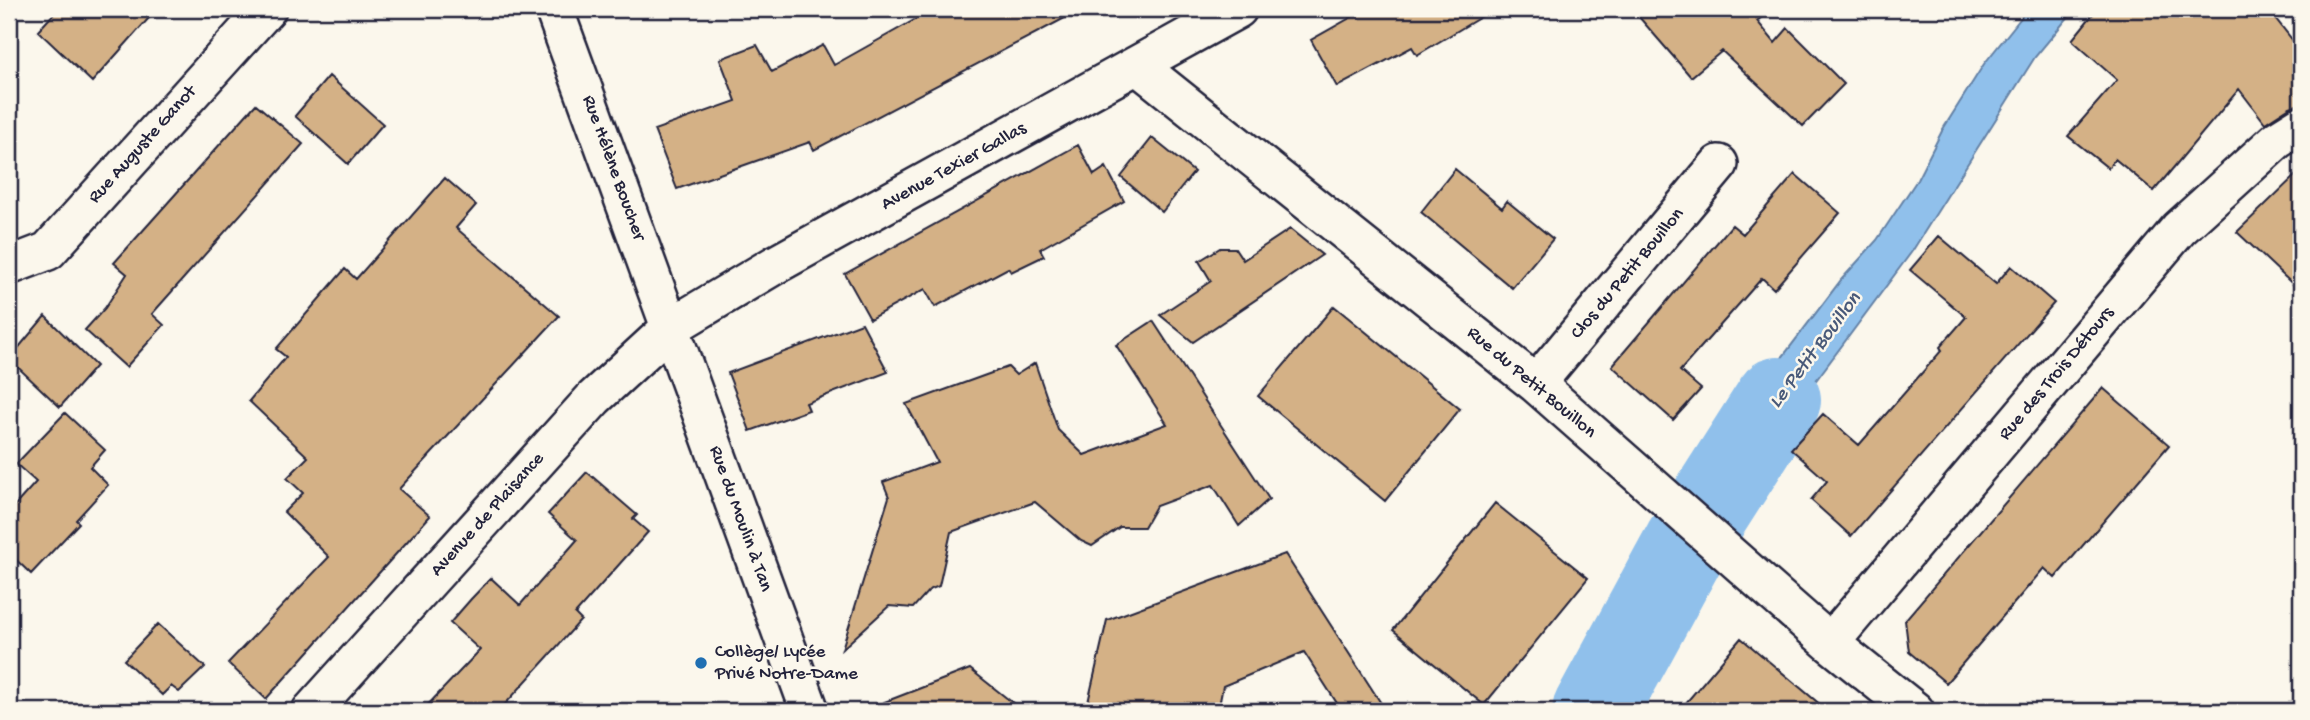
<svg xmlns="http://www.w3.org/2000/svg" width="2310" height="720" font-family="'Gochi Hand',sans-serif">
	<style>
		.water { fill: #90c0eb; stroke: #6481a5; stroke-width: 2 }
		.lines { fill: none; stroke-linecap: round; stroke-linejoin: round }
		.river { stroke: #90c0eb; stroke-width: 86 }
		.building { fill: #d4b186; stroke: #22223b; stroke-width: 2 }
		.minor-casing { stroke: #22223b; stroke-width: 42 }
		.minor { stroke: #fbf7ec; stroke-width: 37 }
		.poi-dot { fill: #1f6fb2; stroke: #fbf7ec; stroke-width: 2.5 }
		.labels { text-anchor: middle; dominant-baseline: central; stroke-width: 5; stroke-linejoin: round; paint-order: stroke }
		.street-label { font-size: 19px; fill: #22223b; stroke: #fbf7ec }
		.poi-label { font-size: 19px; fill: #22223b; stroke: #fbf7ec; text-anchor: start }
		.water-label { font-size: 21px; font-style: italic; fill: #485979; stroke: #fbf7ec }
	</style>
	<rect width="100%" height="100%" fill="#fbf7ec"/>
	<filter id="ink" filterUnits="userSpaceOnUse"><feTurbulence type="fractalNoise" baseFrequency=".0143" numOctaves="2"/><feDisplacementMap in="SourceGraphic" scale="14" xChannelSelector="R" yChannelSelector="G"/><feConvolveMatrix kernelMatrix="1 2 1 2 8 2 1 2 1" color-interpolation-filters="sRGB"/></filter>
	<g filter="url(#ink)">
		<path class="water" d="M 2028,9 L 2075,9 L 2035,57 L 1913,250 L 1794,410 L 1738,510 L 1742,514 L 1736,520 L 1693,484 L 1695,477 L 1702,482 L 1759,388 L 1841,280 L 1877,240 L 1917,180 L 1943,129 L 1984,64 Z
			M 1665,527 L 1711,565 L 1706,571 L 1702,569 L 1638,676 L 1621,711 L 1567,711 L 1577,684 L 1665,541 L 1658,534 Z"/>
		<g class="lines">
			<path class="river" d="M 1595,711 L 1686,544 L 1778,400"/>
		</g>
		<path class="building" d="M 58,9 L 157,9 L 92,82 L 38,31 Z
			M 934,9 L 1082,9 L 814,150 L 810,142 L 677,189 L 654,130 L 736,101 L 720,59 L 757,45 L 772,72 L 823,45 L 834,65 Z
			M 1366,9 L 1494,9 L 1417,55 L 1412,47 L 1337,87 L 1311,40 Z
			M 1632,9 L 1772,9 L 1757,21 L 1775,43 L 1788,28 L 1844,84 L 1803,126 L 1722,51 L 1691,77 Z
			M 2097,9 L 2268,9 L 2301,51 L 2301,104 L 2290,107 L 2265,123 L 2239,89 L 2154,191 L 2115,159 L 2108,168 L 2068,136 L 2117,80 L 2072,40 Z
			M 329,76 L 383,124 L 348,164 L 295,116 Z
			M 256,104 L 303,144 L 152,314 L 164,325 L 126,367 L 85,330 L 105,308 L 127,274 L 114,263 Z
			M 1152,138 L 1194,172 L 1162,212 L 1121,177 Z
			M 1078,145 L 1094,175 L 1106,167 L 1124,201 L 1040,249 L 1044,256 L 1011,272 L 1008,268 L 935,307 L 925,289 L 870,319 L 845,274 Z
			M 1455,169 L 1502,208 L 1507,201 L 1553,239 L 1512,288 L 1421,212 Z
			M 2301,170 L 2301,292 L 2237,232 Z
			M 1795,174 L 1840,213 L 1774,289 L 1762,278 L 1680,371 L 1701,389 L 1673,420 L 1612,366 L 1732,225 L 1743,234 Z
			M 445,178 L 476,205 L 456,228 L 559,316 L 399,489 L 430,516 L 266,699 L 228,663 L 329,557 L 284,512 L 303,493 L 287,478 L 308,457 L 249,401 L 286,357 L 276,349 L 345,269 L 356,279 Z
			M 1290,229 L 1322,255 L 1193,342 L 1160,315 L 1211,281 L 1199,261 L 1220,248 L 1235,248 L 1243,260 Z
			M 1939,236 L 1996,284 L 2011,266 L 2054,303 L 1851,536 L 1811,500 L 1827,481 L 1791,449 L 1823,414 L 1859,445 L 1942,350 L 1940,347 L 1966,317 L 1910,270 Z
			M 1334,306 L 1460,409 L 1385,501 L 1258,396 Z
			M 45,316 L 96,366 L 60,407 L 9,359 Z
			M 1153,321 L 1269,499 L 1239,526 L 1213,485 L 1156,506 L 1144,527 L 1120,527 L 1092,546 L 1081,541 L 1035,502 L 951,532 L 939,586 L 929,590 L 913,608 L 889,606 L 842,649 L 889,497 L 883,482 L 937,462 L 906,404 L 1008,367 L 1016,375 L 1035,363 L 1058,430 L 1084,455 L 1167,424 L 1116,345 Z
			M 862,323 L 888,372 L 806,403 L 809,410 L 750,431 L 728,373 Z
			M 2103,388 L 2169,445 L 2055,578 L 2044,568 L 1946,683 L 1909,652 L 1905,620 Z
			M 65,413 L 105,450 L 90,467 L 108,485 L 76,520 L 79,523 L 31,574 L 9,553 L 9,512 L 36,482 L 16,464 Z
			M 587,472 L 637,515 L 633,519 L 648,532 L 575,614 L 581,620 L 499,711 L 422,711 L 480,650 L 450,623 L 471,599 L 491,578 L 520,605 L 577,540 L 548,514 Z
			M 1495,503 L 1588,578 L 1484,705 L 1393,630 Z
			M 1285,554 L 1386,711 L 1342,711 L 1304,652 L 1223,686 L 1218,711 L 1086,711 L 1107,620 Z
			M 158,624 L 205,667 L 179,692 L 171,686 L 162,695 L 124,660 Z
			M 1741,638 L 1828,711 L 1679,711 Z
			M 970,669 L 1023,711 L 869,711 L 869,708 Z"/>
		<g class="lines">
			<g class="minor-casing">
				<path id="minor" d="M 554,9 L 810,711
					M 1138,66 L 1536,384 L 1830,643 L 1915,711
					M 9,266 L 48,251 L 267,9
					M 1536,384 L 1719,164
					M 1830,643 L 2179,229 L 2277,140 L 2301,125
					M 311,711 L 594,398 L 671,327 L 775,265 L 1238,9"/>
			</g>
			<use href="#minor" class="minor"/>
		</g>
	</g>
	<circle class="poi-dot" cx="701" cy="663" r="7"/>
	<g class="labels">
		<g class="street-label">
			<text transform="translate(143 145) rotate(-48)">Rue Auguste Ganot</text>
			<text transform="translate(954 167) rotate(-29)">Avenue Texier Gallas</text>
			<text transform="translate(613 168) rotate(70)">Rue Hélène Boucher</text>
			<text transform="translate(1628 274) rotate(-50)">Clos du Petit Bouillon</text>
			<text transform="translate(2057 374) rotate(-50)">Rue des Trois Détours</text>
			<text transform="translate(1531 383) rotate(40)">Rue du Petit Bouillon</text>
			<text transform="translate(488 515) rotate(-48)">Avenue de Plaisance</text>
			<text transform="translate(740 519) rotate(70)">Rue du Moulin à Tan</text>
		</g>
		<g class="poi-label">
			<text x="715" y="652">Collège/ Lycée<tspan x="715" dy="22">Privé Notre-Dame</tspan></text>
		</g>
		<g class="water-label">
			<text transform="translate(1816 351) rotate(-53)">Le Petit Bouillon</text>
		</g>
	</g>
	<rect width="2310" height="720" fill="none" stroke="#fbf7ec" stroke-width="35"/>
	<rect x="18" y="18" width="2275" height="685" fill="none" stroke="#22223b" stroke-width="2.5" filter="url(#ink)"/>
</svg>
